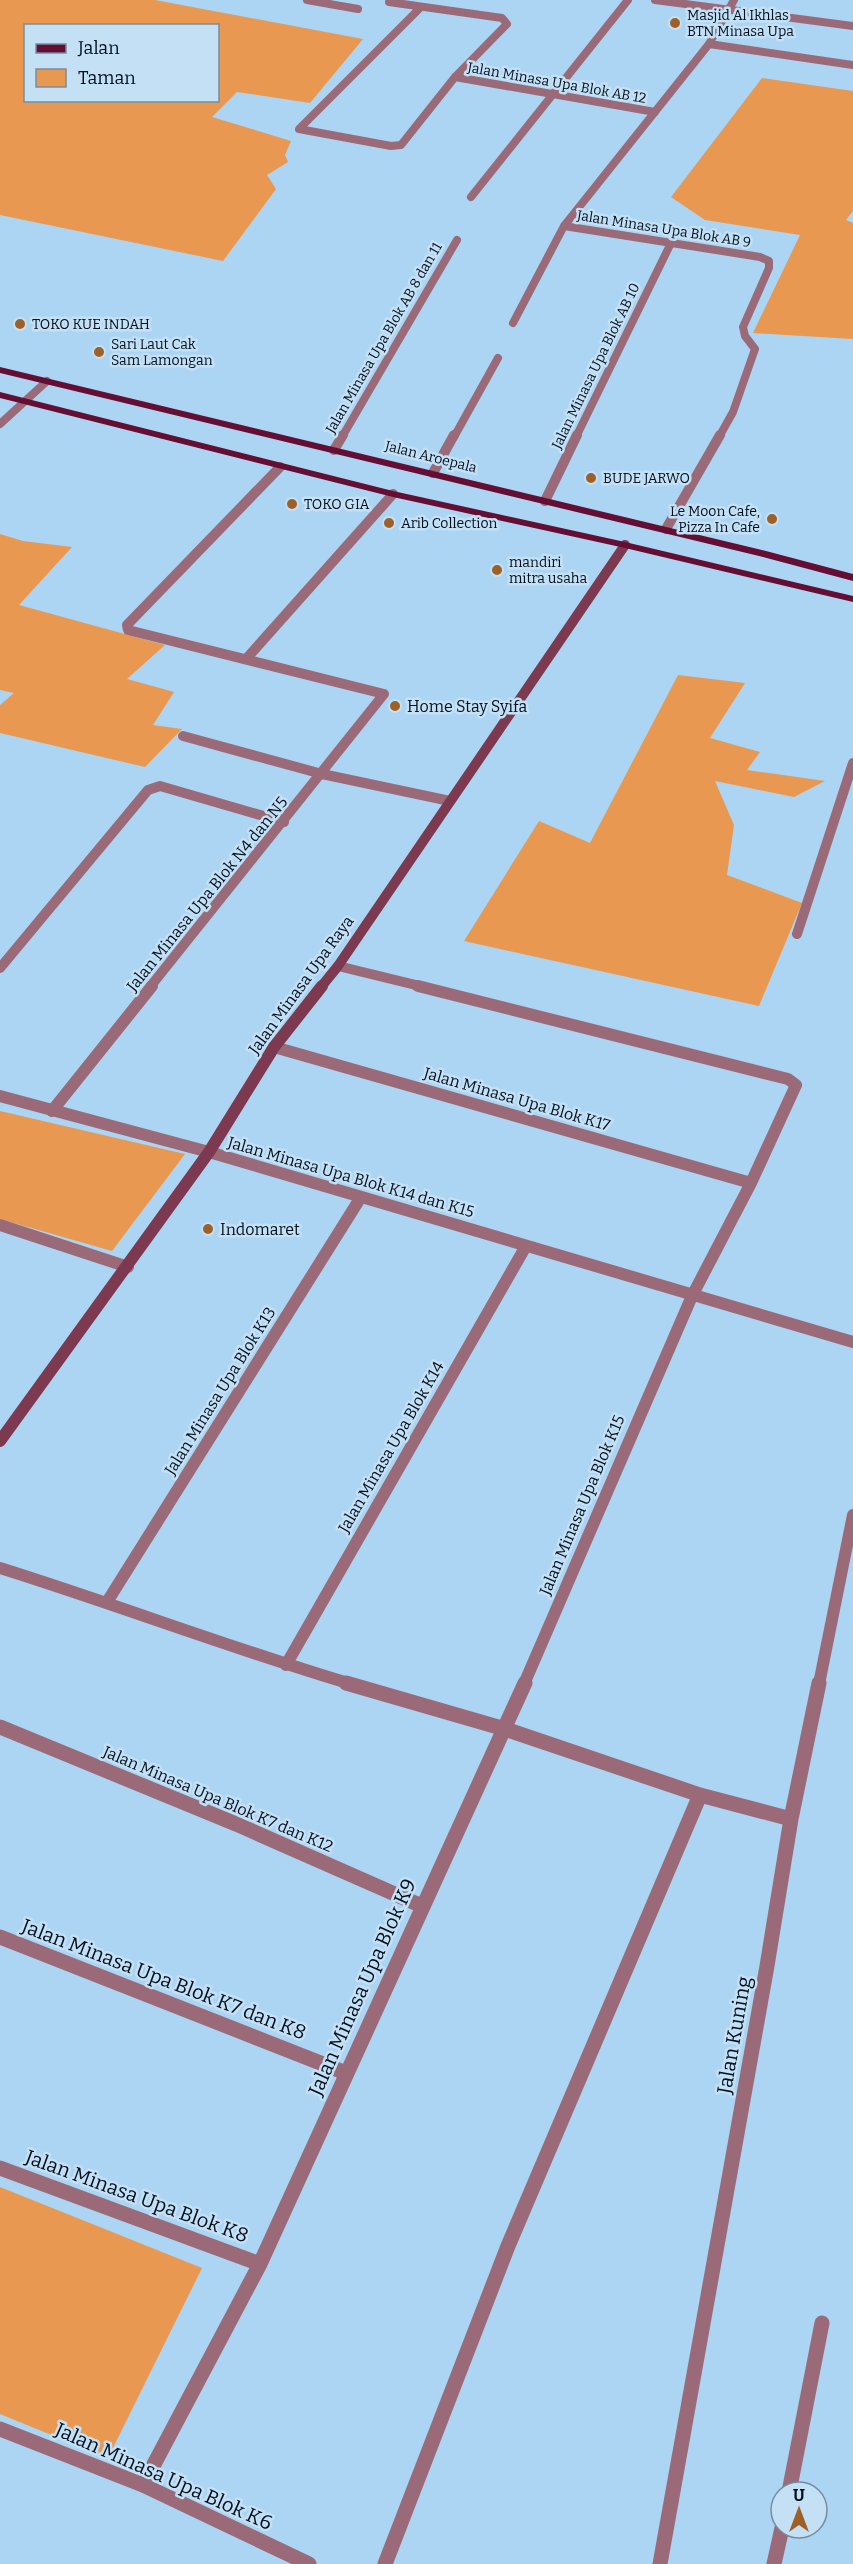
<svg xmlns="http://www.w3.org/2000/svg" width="853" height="2564" font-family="Bitter,serif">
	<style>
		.green { fill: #e89851; fill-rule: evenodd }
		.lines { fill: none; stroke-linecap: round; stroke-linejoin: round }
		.street-far3 { stroke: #9b6a78; stroke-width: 8 }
		.street-far2 { stroke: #9b6a78; stroke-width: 10 }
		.street-far1 { stroke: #9b6a78; stroke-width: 12 }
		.street { stroke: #9b6a78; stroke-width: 15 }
		.secondary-far1 { stroke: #7d3950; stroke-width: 10 }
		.secondary { stroke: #7d3950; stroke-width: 12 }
		.primary { fill: #650e34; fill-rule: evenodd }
		.poi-dot { fill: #9e6026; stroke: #c4e0f5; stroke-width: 2 }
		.labels { text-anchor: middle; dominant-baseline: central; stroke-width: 5; stroke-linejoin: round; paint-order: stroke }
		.far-poi-label { font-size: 14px; fill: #00101e; stroke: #c4e0f5; text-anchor: start }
		.far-street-label { font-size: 14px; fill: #00101e; stroke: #c4e0f5 }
		.poi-label { font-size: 16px; fill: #00101e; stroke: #c4e0f5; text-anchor: start }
		.street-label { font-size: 16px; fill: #00101e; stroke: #c4e0f5 }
		.near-street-label { font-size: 20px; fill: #00101e; stroke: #c4e0f5 }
	</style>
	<rect width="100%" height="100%" fill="#abd5f3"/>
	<path class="green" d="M 0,0 L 155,0 L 363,39 L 310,103 L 237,92 L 212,117 L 291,141 L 285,155 L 288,162 L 267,175 L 276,189 L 223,261 L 0,215 ZM 26,26 L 218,26 L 218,100 L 26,100 Z
		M 762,78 L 853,91 L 853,211 L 846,220 L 853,223 L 853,339 L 753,333 L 800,235 L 705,220 L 671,197 Z
		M 0,534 L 23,541 L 72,547 L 19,605 L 165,645 L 127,679 L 174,692 L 153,725 L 182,729 L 145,767 L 0,733 L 0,705 L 14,693 L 0,690 Z
		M 678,675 L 745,683 L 710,738 L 760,752 L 747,770 L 825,781 L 794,797 L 715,781 L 734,825 L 727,875 L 802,903 L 759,1006 L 464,941 L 539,821 L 590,843 Z
		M 0,1111 L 185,1154 L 112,1251 L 0,1219 Z
		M 0,2187 L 202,2268 L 108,2458 L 0,2414 Z"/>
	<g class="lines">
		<path class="street-far3" d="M 307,0 L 358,9
			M 655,0 L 853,26
			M 389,2 L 502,18 L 507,24 L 455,77 L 401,145 L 391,146 L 299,129 L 421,7
			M 709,44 L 853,65
			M 455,77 L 655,112
			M 471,197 L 628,0
			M 564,226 L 760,257 L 769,261 L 769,268 L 743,327 L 745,336 L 755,349 L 733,412 L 719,437
			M 513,323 L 564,226 L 709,44 L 734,0
			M 0,424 L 47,381
			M 342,437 L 457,240
			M 454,437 L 498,358
			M 576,437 L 671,243"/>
		<path class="street-far2" d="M 334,450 L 343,435
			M 433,473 L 454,435
			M 545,501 L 577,435
			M 666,529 L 720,435
			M 247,658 L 393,494
			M 183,736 L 322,774 L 450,801
			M 797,934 L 853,763
			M 338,966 L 424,987
			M 0,968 L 148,790 L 160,786 L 284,822
			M 150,987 L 384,694 L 128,630 L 127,625 L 280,467"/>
		<path class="street-far1" d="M 418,986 L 788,1079 L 796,1085 L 751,1183 L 692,1296 L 524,1684
			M 274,1047 L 751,1183
			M 0,1096 L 209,1152 L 853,1342
			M 52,1111 L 152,986
			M 0,1225 L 128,1267
			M 0,1568 C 118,1605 233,1649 351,1684
			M 107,1602 L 361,1197
			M 286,1665 L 526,1246
			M 819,1684 L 853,1515"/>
		<path class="street" d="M 346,1683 L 505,1729 L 700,1795 L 791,1819
			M 0,1727 L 236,1824 L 422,1906
			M 0,1937 L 346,2073
			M 0,2168 L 260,2264
			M 0,2429 L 143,2485 L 309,2564
			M 143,2485 L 260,2264 L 525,1683
			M 789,2492 L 822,2323
			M 385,2564 L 508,2246 L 700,1795
			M 660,2564 L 767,1966 L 791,1819 L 819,1683
			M 774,2564 L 782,2528"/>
		<path class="secondary-far1" d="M 321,987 L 338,966 L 625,545"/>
		<path class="secondary" d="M 0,1441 L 209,1152 L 274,1047 L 322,986"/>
		<path class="primary" d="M 0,367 L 766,551 L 853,574 L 853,581 L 759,556 L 0,373 Z
			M 0,392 L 393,491 L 625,542 L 853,596 L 853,602 L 625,548 L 393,497 L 0,398 Z"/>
	</g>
	<g class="poi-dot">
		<circle cx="675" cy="23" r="6"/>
		<circle cx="20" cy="324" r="6"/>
		<circle cx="99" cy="352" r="6"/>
		<circle cx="591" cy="478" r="6"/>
		<circle cx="292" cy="504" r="6"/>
		<circle cx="772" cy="519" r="6"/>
		<circle cx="389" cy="523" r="6"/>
		<circle cx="497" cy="570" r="6"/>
		<circle cx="395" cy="706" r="6"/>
		<circle cx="208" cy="1229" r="6"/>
	</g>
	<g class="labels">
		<g class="far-poi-label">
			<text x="687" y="15">Masjid Al Ikhlas<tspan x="687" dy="16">BTN Minasa Upa</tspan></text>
			<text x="32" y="324">TOKO KUE INDAH</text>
			<text x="111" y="344">Sari Laut Cak<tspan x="111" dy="16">Sam Lamongan</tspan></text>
			<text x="603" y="478">BUDE JARWO</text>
			<text x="304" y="504">TOKO GIA</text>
			<text x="760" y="511" text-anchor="end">Le Moon Cafe,<tspan x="760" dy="16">Pizza In Cafe</tspan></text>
			<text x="401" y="523">Arib Collection</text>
			<text x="509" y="562">mandiri<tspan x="509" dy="16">mitra usaha</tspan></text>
		</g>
		<g class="far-street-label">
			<text transform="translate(557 83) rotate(10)">Jalan Minasa Upa Blok AB 12</text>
			<text transform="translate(664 229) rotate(9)">Jalan Minasa Upa Blok AB 9</text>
			<text transform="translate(384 338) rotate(-60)">Jalan Minasa Upa Blok AB 8 dan 11</text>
			<text transform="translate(596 366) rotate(-64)">Jalan Minasa Upa Blok AB 10</text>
			<text transform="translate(431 457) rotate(14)">Jalan Aroepala</text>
		</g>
		<g class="poi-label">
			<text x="407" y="706">Home Stay Syifa</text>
			<text x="220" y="1229">Indomaret</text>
		</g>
		<g class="street-label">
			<text transform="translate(207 894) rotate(-51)">Jalan Minasa Upa Blok N4 dan N5</text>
			<text transform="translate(301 985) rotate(-54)">Jalan Minasa Upa Raya</text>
			<text transform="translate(517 1099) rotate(16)">Jalan Minasa Upa Blok K17</text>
			<text transform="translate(351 1177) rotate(16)">Jalan Minasa Upa Blok K14 dan K15</text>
			<text transform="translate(220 1391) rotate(-58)">Jalan Minasa Upa Blok K13</text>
			<text transform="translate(391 1447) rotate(-60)">Jalan Minasa Upa Blok K14</text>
			<text transform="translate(582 1505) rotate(-67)">Jalan Minasa Upa Blok K15</text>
			<text transform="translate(218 1799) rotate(23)">Jalan Minasa Upa Blok K7 dan K12</text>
		</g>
		<g class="near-street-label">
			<text transform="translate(164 1979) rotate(21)">Jalan Minasa Upa Blok K7 dan K8</text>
			<text transform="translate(362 1987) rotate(-66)">Jalan Minasa Upa Blok K9</text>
			<text transform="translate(734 2035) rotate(-80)">Jalan Kuning</text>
			<text transform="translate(137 2196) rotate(20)">Jalan Minasa Upa Blok K8</text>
			<text transform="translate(164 2476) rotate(24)">Jalan Minasa Upa Blok K6</text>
		</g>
	</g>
	<rect x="24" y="24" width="195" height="78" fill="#c4e0f5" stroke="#768d9f" stroke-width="1.5"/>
	<rect x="36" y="44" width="30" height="9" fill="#650e34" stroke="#768d9f" stroke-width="1.5"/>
	<text x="78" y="54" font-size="18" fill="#00101e">Jalan</text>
	<rect x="36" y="69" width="30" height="18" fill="#e89851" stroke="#768d9f" stroke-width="1.5"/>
	<text x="78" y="84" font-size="18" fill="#00101e">Taman</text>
	<g transform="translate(799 2510)"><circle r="28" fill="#c4e0f5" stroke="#768d9f" stroke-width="1.5"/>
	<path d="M0-4.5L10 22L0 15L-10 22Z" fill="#9e6026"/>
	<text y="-9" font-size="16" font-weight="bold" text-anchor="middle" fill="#00101e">U</text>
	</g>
</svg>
